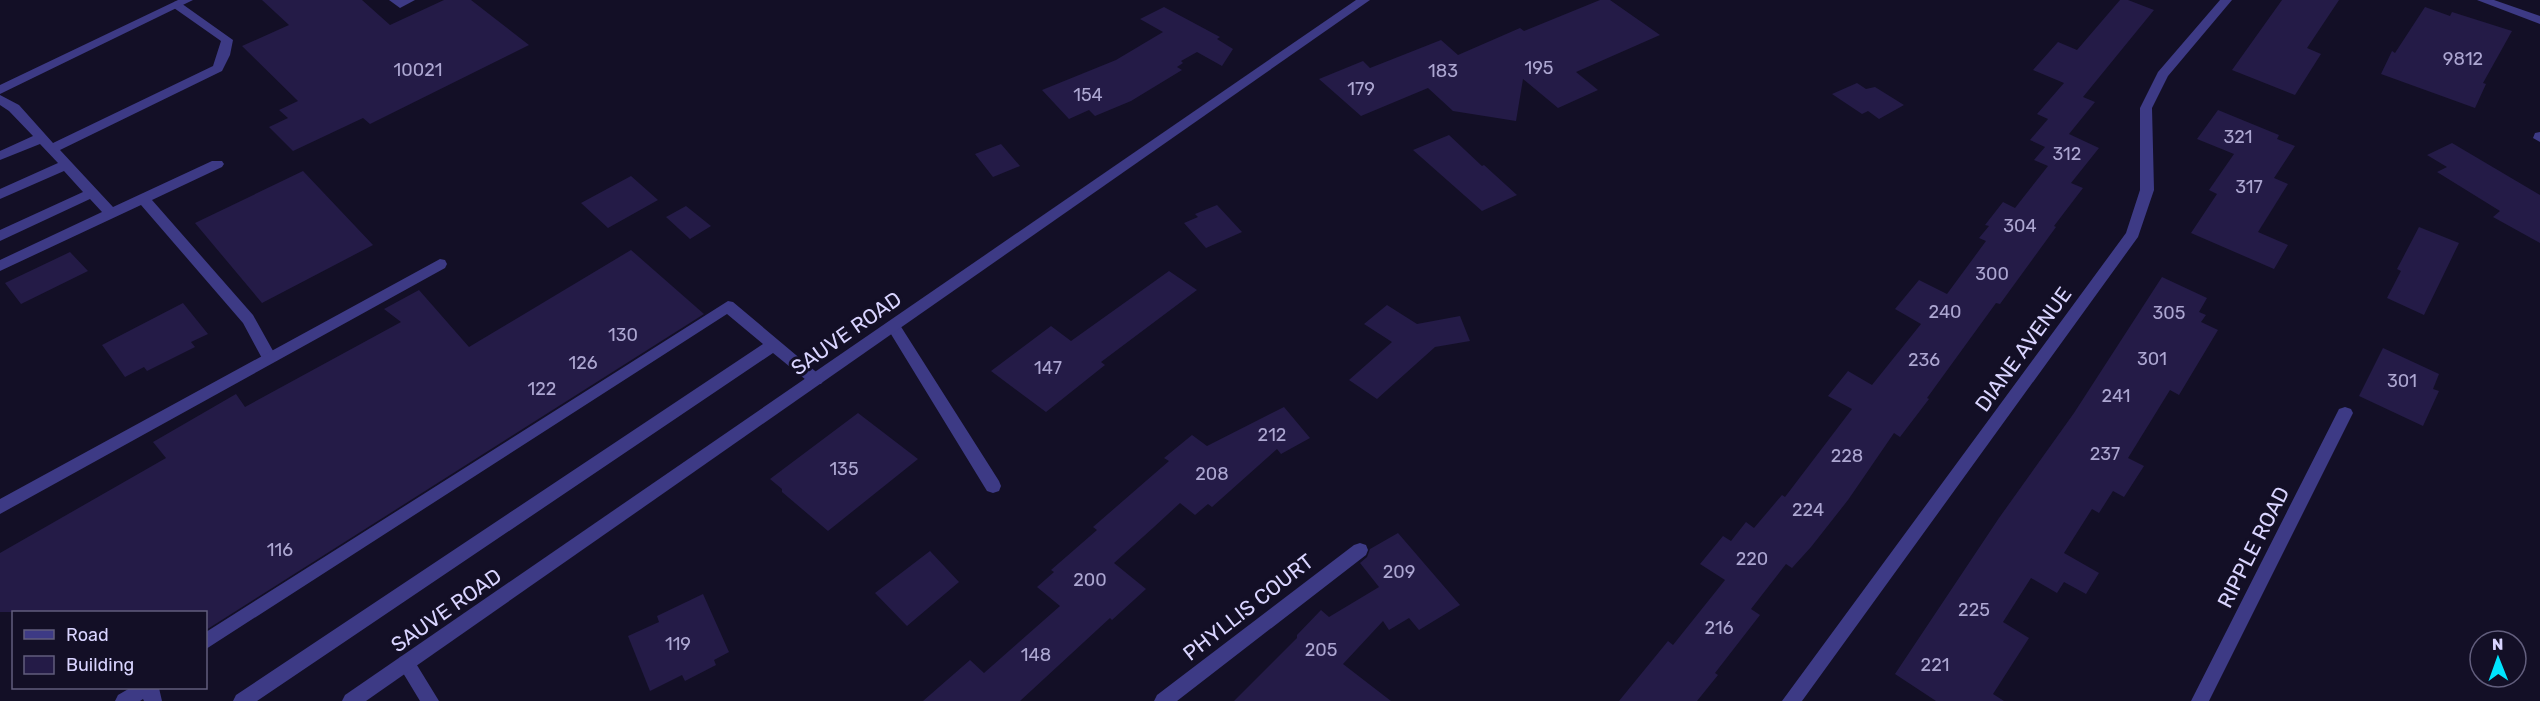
<svg xmlns="http://www.w3.org/2000/svg" width="2540" height="701" font-family="Rubik,sans-serif">
	<style>
		.building { fill: #241b47 }
		.lines { fill: none; stroke-linecap: round; stroke-linejoin: round }
		.service { fill: #3d3a85; fill-rule: evenodd }
		.minor { fill: #3d3a85; fill-rule: evenodd }
		.tertiary { fill: #3d3a85; fill-rule: evenodd }
		.labels { text-anchor: middle; dominant-baseline: central; stroke-width: 6; stroke-linejoin: round; paint-order: stroke }
		.number-label { font-size: 18px; fill: #aca6d1 }
		.street-label { font-size: 21px; fill: #d9d4ff; stroke: #130f26 }
	</style>
	<rect width="100%" height="100%" fill="#130f26"/>
	<path class="building" d="M 262,0 L 362,0 L 390,25 L 444,0 L 471,0 L 529,45 L 370,124 L 363,118 L 293,151 L 269,127 L 288,118 L 279,110 L 298,101 L 242,46 L 289,25 Z
		M 1600,0 L 1610,0 L 1660,35 L 1576,72 L 1598,90 L 1558,108 L 1523,79 L 1516,121 L 1453,111 L 1428,88 L 1361,116 L 1319,79 L 1363,61 L 1370,68 L 1441,40 L 1458,55 L 1520,28 L 1524,31 Z
		M 2120,0 L 2128,0 L 2154,10 L 2083,97 L 2095,102 L 2069,134 L 2099,148 L 2071,183 L 2083,188 L 2054,226 L 2056,227 L 2000,304 L 1996,303 L 1927,398 L 1929,399 L 1900,437 L 1894,433 L 1848,500 L 1811,547 L 1792,568 L 1786,564 L 1751,609 L 1760,615 L 1715,673 L 1718,675 L 1697,701 L 1619,701 L 1668,641 L 1673,645 L 1725,580 L 1700,564 L 1723,536 L 1731,541 L 1746,522 L 1754,528 L 1782,495 L 1785,497 L 1852,409 L 1828,396 L 1848,371 L 1872,385 L 1921,324 L 1895,309 L 1919,280 L 1947,294 L 1986,241 L 1979,238 L 1989,226 L 1985,225 L 2003,202 L 2015,208 L 2048,166 L 2034,160 L 2045,147 L 2030,140 L 2048,119 L 2037,114 L 2064,83 L 2033,70 L 2058,42 L 2077,50 Z
		M 2282,0 L 2339,0 L 2307,48 L 2321,54 L 2295,95 L 2232,70 Z
		M 1164,7 L 1220,37 L 1217,39 L 1233,49 L 1222,66 L 1197,52 L 1181,61 L 1183,63 L 1177,67 L 1182,70 L 1131,101 L 1095,116 L 1089,110 L 1069,119 L 1042,90 L 1116,60 L 1163,32 L 1140,19 Z
		M 2425,7 L 2450,16 L 2452,12 L 2512,31 L 2483,83 L 2486,84 L 2475,108 L 2381,74 L 2392,51 L 2395,53 Z
		M 1857,83 L 1866,89 L 1875,87 L 1904,105 L 1879,119 L 1868,111 L 1862,114 L 1832,94 Z
		M 2218,110 L 2279,135 L 2277,139 L 2295,146 L 2274,178 L 2288,184 L 2258,232 L 2288,245 L 2274,269 L 2191,233 L 2217,194 L 2209,190 L 2234,154 L 2197,139 Z
		M 1449,135 L 1482,166 L 1484,165 L 1517,195 L 1482,211 L 1413,150 Z
		M 2452,143 L 2540,195 L 2540,243 L 2493,217 L 2500,211 L 2437,172 L 2447,167 L 2427,155 Z
		M 1001,144 L 1020,166 L 993,177 L 975,154 Z
		M 303,171 L 373,245 L 262,303 L 195,223 Z
		M 631,176 L 658,200 L 608,228 L 581,203 Z
		M 1217,205 L 1242,232 L 1206,248 L 1184,223 L 1198,217 L 1195,214 Z
		M 686,206 L 711,226 L 690,239 L 666,217 Z
		M 2419,227 L 2459,243 L 2424,315 L 2387,298 L 2401,271 L 2397,269 Z
		M 631,250 L 704,314 L 206,630 L 206,612 L 0,612 L 0,553 L 166,458 L 153,442 L 236,394 L 245,407 L 401,322 L 384,309 L 419,290 L 469,347 Z
		M 70,252 L 88,271 L 21,304 L 5,283 Z
		M 1169,271 L 1197,290 L 1101,362 L 1105,365 L 1046,412 L 991,371 L 1051,326 L 1071,341 Z
		M 2162,277 L 2207,298 L 2199,312 L 2206,315 L 2201,322 L 2218,330 L 2179,395 L 2170,390 L 2128,458 L 2144,466 L 2124,497 L 2113,491 L 2099,513 L 2092,509 L 2064,553 L 2099,573 L 2086,594 L 2064,582 L 2057,593 L 2031,578 L 2003,622 L 2029,638 L 1993,694 L 2004,701 L 1936,701 L 1895,674 L 1999,518 L 2074,413 Z
		M 183,303 L 208,334 L 191,342 L 195,347 L 147,371 L 144,367 L 125,377 L 102,345 Z
		M 1387,305 L 1417,324 L 1460,316 L 1470,341 L 1435,347 L 1377,399 L 1349,380 L 1392,342 L 1364,324 Z
		M 2383,348 L 2439,374 L 2433,389 L 2439,391 L 2423,426 L 2359,396 Z
		M 1284,407 L 1310,438 L 1281,454 L 1277,449 L 1212,507 L 1208,504 L 1195,515 L 1180,503 L 1154,527 L 1114,563 L 1146,589 L 1112,620 L 1110,618 L 1020,701 L 923,701 L 970,660 L 984,673 L 1060,606 L 1037,587 L 1054,572 L 1051,570 L 1097,530 L 1093,527 L 1169,461 L 1164,458 L 1192,435 L 1207,446 Z
		M 858,413 L 918,459 L 828,531 L 782,492 L 782,489 L 770,479 Z
		M 1398,533 L 1460,605 L 1419,630 L 1409,618 L 1389,630 L 1383,621 L 1343,664 L 1391,701 L 1234,701 L 1297,638 L 1297,635 L 1321,610 L 1329,617 L 1379,587 L 1360,563 L 1367,557 L 1370,549 Z
		M 930,551 L 959,582 L 907,626 L 875,593 Z
		M 703,594 L 729,652 L 714,660 L 716,665 L 685,681 L 682,675 L 650,691 L 628,636 L 659,622 L 657,616 Z"/>
	<g class="lines">
		<path class="service" d="M 389,0 L 415,0 L 400,8 Z
			M 178,1 L 233,40 L 230,55 L 222,71 L 60,150 L 113,207 L 212,161 L 222,161 L 224,164 L 222,167 L 152,200 L 253,315 L 277,358 L 274,362 L 264,362 L 243,323 L 141,205 L 0,271 L 0,260 L 102,212 L 90,199 L 0,241 L 0,230 L 83,192 L 64,171 L 0,199 L 0,189 L 58,163 L 40,144 L 0,160 L 0,151 L 33,136 L 9,111 L 0,105 L 0,95 L 19,105 L 53,143 L 213,66 L 221,41 L 174,8 L 174,2 Z
			M 728,301 L 733,302 L 821,376 L 824,380 L 821,384 L 811,384 L 773,353 L 257,701 L 233,701 L 236,695 L 763,344 L 727,314 L 206,649 L 206,632 Z
			M 893,321 L 898,322 L 999,481 L 1001,486 L 999,491 L 993,493 L 987,491 L 886,326 L 888,322 Z
			M 130,688 L 159,688 L 162,701 L 144,701 L 143,699 L 140,701 L 115,701 L 118,695 Z"/>
		<path class="minor" d="M 178,0 L 193,0 L 0,94 L 0,85 Z
			M 2220,0 L 2232,0 L 2168,76 L 2152,108 L 2154,190 L 2138,237 L 1802,701 L 1782,701 L 2126,233 L 2140,190 L 2140,108 L 2158,72 Z
			M 2477,0 L 2494,0 L 2540,16 L 2540,24 Z
			M 2540,132 L 2540,142 L 2533,138 L 2535,133 Z
			M 440,259 L 445,260 L 447,264 L 445,268 L 0,514 L 0,499 Z
			M 2345,407 L 2351,409 L 2353,413 L 2209,701 L 2191,701 L 2337,413 L 2339,409 Z
			M 1360,543 L 1366,545 L 1368,550 L 1366,555 L 1177,701 L 1154,701 L 1157,695 L 1354,545 Z
			M 406,655 L 412,657 L 439,701 L 420,701 L 397,663 L 400,657 Z"/>
		<path class="tertiary" d="M 1356,0 L 1370,0 L 366,701 L 342,701 L 345,695 Z"/>
	</g>
	<g class="labels">
		<g class="number-label">
			<text x="2463" y="59">9812</text>
			<text x="1539" y="68">195</text>
			<text x="418" y="70">10021</text>
			<text x="1443" y="71">183</text>
			<text x="1361" y="89">179</text>
			<text x="1088" y="95">154</text>
			<text x="2238" y="137">321</text>
			<text x="2067" y="154">312</text>
			<text x="2249" y="187">317</text>
			<text x="2020" y="226">304</text>
			<text x="1992" y="274">300</text>
			<text x="1945" y="312">240</text>
			<text x="2169" y="313">305</text>
			<text x="623" y="335">130</text>
			<text x="2152" y="359">301</text>
			<text x="1924" y="360">236</text>
			<text x="583" y="363">126</text>
			<text x="1048" y="368">147</text>
			<text x="2402" y="381">301</text>
			<text x="542" y="389">122</text>
			<text x="2116" y="396">241</text>
			<text x="1272" y="435">212</text>
			<text x="2105" y="454">237</text>
			<text x="1847" y="456">228</text>
			<text x="844" y="469">135</text>
			<text x="1212" y="474">208</text>
			<text x="1808" y="510">224</text>
			<text x="280" y="550">116</text>
			<text x="1752" y="559">220</text>
			<text x="1399" y="572">209</text>
			<text x="1090" y="580">200</text>
			<text x="1974" y="610">225</text>
			<text x="1719" y="628">216</text>
			<text x="678" y="644">119</text>
			<text x="1321" y="650">205</text>
			<text x="1036" y="655">148</text>
			<text x="1935" y="665">221</text>
		</g>
		<g class="street-label">
			<text transform="translate(846 333) rotate(-35)">SAUVE ROAD</text>
			<text transform="translate(2023 349) rotate(-54)">DIANE AVENUE</text>
			<text transform="translate(2253 547) rotate(-63)">RIPPLE ROAD</text>
			<text transform="translate(1248 607) rotate(-38)">PHYLLIS COURT</text>
			<text transform="translate(446 610) rotate(-35)">SAUVE ROAD</text>
		</g>
	</g>
	<rect x="12" y="611" width="195" height="78" fill="#130f26" stroke="#625e7d" stroke-width="1.5"/>
	<rect x="24" y="630" width="30" height="9" fill="#3d3a85" stroke="#625e7d" stroke-width="1.5"/>
	<text x="66" y="641" font-size="18" fill="#d9d4ff">Road</text>
	<rect x="24" y="656" width="30" height="18" fill="#241b47" stroke="#625e7d" stroke-width="1.5"/>
	<text x="66" y="671" font-size="18" fill="#d9d4ff">Building</text>
	<g transform="translate(2498 659) rotate(359)"><circle r="28" fill="#130f26" stroke="#625e7d" stroke-width="1.5"/>
	<path d="M0-4.5L10 22L0 15L-10 22Z" fill="#00e5ff"/>
	<text y="-9" font-size="16" font-weight="bold" text-anchor="middle" fill="#d9d4ff">N</text>
	</g>
</svg>
